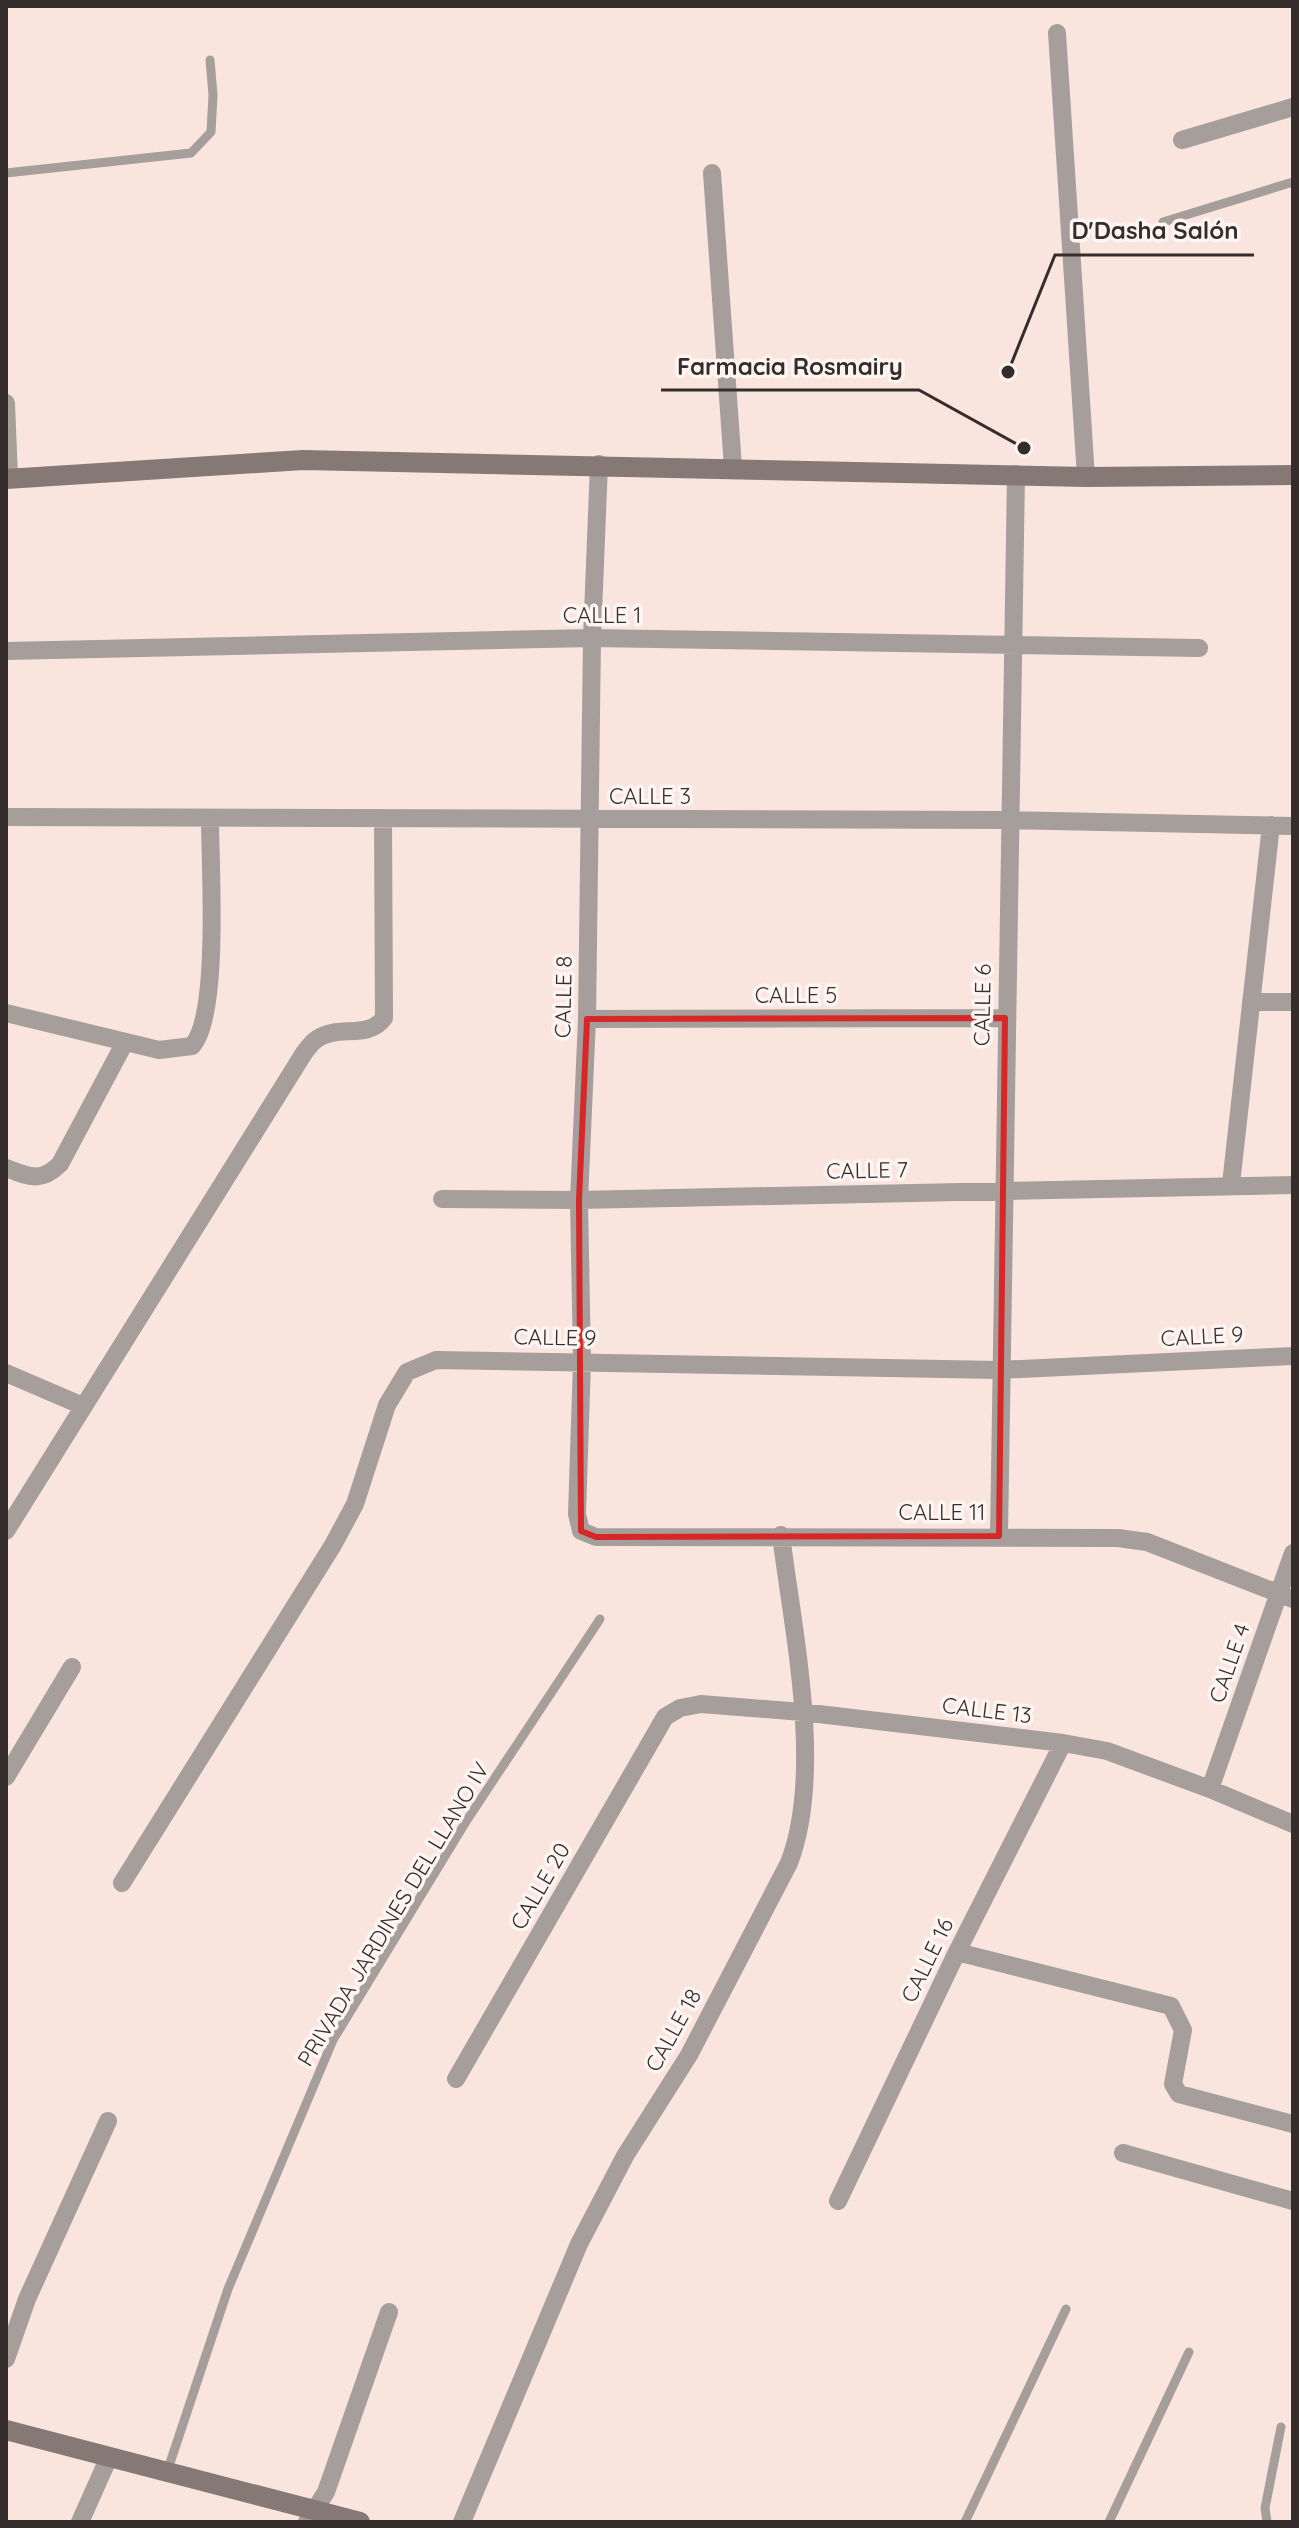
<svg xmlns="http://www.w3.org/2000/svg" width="1299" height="2528" font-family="Quicksand,sans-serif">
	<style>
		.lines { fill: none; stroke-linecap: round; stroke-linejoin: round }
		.lane { stroke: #a69e9b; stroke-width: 9 }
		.street { stroke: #a69e9b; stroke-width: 18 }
		.secondary { stroke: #867975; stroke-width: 20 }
		.marked { fill: none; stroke: #d62828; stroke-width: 6; stroke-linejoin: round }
		.labels { text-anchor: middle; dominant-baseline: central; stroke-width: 7; stroke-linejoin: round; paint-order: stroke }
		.street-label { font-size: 22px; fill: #352d2b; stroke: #fdf5f2 }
		.leader { fill: none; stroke: #352d2b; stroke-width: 3 }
		.callout-dot { fill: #352d2b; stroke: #fdf5f2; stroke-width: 3 }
		.callout-label { font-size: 24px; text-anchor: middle; font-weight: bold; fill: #352d2b; stroke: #fdf5f2; stroke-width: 7; stroke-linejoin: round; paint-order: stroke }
	</style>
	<rect width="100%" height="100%" fill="#f9e5de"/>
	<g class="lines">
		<path class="lane" d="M 6,173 L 191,153 L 211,132 L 213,95 L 210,60
			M 1163,222 L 1293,182
			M 168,2469 L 228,2289 L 333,2040 L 467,1820 L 600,1619
			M 965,2522 L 1066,2309
			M 1109,2522 L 1189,2352
			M 1267,2522 L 1265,2508 L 1281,2427"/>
		<path class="street" d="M 1057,33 L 1086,477
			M 1182,140 L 1293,107
			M 712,173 L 733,467
			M 6,403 L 9,478
			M 599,464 L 592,638 L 587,1019 L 579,1200 L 582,1361 L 577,1514 L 581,1531 L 596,1537 L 1118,1538 L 1147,1542 L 1293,1599
			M 6,651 L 592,638 L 1199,648
			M 6,817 L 1010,820 L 1293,826
			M 1251,1002 L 1293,1002
			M 6,1013 L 159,1050 L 192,1046 C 220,1016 210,865 210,818
			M 587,1019 L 1005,1018
			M 6,1168 C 29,1177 41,1183 60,1164 L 125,1042
			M 1231,1184 L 1271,825
			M 442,1199 L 579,1200 L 1293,1185
			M 6,1373 L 83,1406
			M 6,1531 L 304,1053 C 307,1049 312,1042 317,1039 C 338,1024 368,1040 384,1018 L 383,818
			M 999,1536 L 1016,474
			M 6,1777 L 72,1667
			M 1210,1789 L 1293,1553
			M 122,1883 L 333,1545 L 355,1504 L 387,1405 L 407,1372 L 436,1360 L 999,1370 L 1293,1356
			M 957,1952 L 1171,2006 L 1183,2030 L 1173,2084 L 1179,2094 L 1293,2124
			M 456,2079 L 665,1717 L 680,1708 L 701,1704 L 802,1712 L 1063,1743 L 1107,1751 L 1210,1789 L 1293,1824
			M 1123,2153 L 1293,2201
			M 838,2201 L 957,1952 L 1063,1743
			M 6,2359 L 27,2299 L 108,2121
			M 80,2522 L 109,2457
			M 307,2522 L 326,2492 L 389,2312
			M 462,2522 L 579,2244 L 625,2156 L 689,2055 L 789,1863 C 824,1772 793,1632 781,1535"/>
		<path class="secondary" d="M 6,479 L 303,460 L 1086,477 L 1293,475
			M 6,2430 L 360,2522"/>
	</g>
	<path class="marked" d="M 1005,1018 L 999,1536 L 596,1537 L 581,1531 L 579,1200 L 587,1019 Z"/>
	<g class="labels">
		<g class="street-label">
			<text x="602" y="615">CALLE 1</text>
			<text x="650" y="796">CALLE 3</text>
			<text x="796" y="995">CALLE 5</text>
			<text transform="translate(563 997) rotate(-89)">CALLE 8</text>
			<text transform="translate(982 1005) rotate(-89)">CALLE 6</text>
			<text transform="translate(867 1170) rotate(-1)">CALLE 7</text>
			<text transform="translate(1202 1336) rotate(-3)">CALLE 9</text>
			<text transform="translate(555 1337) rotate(1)">CALLE 9</text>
			<text x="942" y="1512">CALLE 11</text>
			<text transform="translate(1229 1663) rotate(-71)">CALLE 4</text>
			<text transform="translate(987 1710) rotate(7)">CALLE 13</text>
			<text transform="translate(540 1886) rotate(-60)">CALLE 20</text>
			<text transform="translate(393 1914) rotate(-59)">PRIVADA JARDINES DEL LLANO IV</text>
			<text transform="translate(927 1960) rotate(-64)">CALLE 16</text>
			<text transform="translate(673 2030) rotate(-61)">CALLE 18</text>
		</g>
	</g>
	<path class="leader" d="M1008 372L1055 255H1254M1024 448L919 390H661"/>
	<g class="callout-dot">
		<circle cx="1008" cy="372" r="8"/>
		<circle cx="1024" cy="448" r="8"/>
	</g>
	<g class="callout-label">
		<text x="1155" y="239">D'Dasha Salón</text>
		<text x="790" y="375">Farmacia Rosmairy</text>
	</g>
	<rect width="1299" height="2528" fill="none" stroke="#352d2b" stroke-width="16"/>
</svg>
